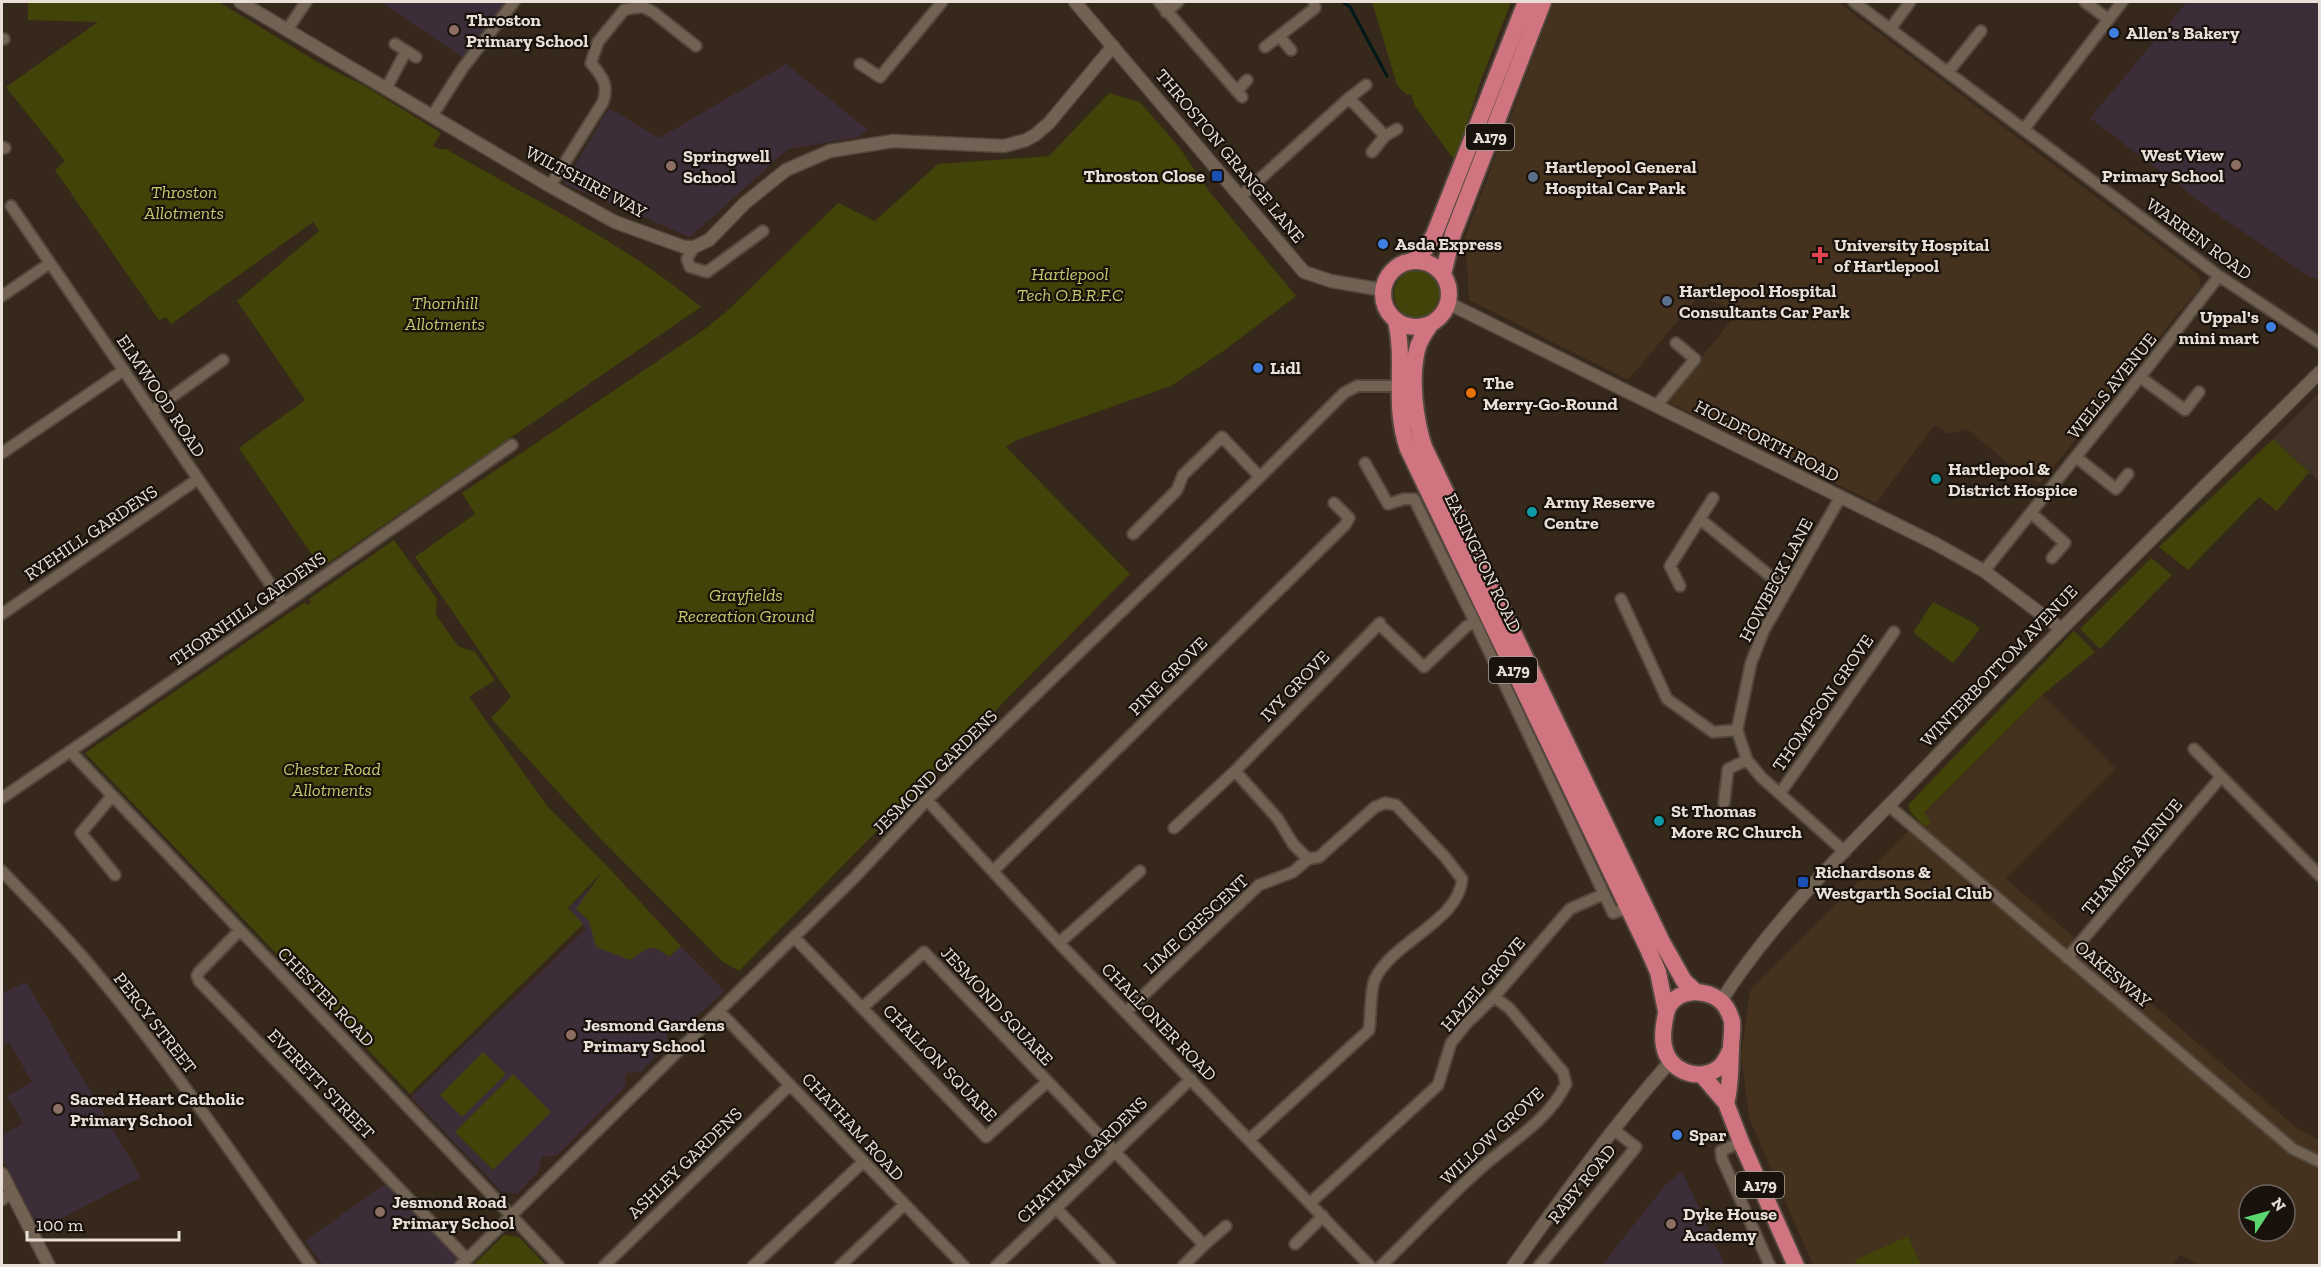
<svg xmlns="http://www.w3.org/2000/svg" width="2321" height="1267" font-family="'Zilla Slab',serif">
	<style>
		.commercial { fill: #423328 }
		.built { fill: #44311e; fill-rule: evenodd }
		.education { fill: #3d2d38 }
		.green { fill: #414308 }
		.lines { fill: none; stroke-linecap: round; stroke-linejoin: round }
		.stream { stroke: #001819; stroke-width: 3 }
		.minor-casing { stroke: #52473c; stroke-width: 14 }
		.tertiary-casing { stroke: #52473c; stroke-width: 15 }
		.trunk-casing { stroke: #52473c; stroke-width: 20 }
		.minor { stroke: #726253; stroke-width: 10 }
		.tertiary { stroke: #726253; stroke-width: 12 }
		.trunk { stroke: #d07480; stroke-width: 16 }
		.education-dot { fill: #8d6e63; stroke: #19120c; stroke-width: 2 }
		.shop-dot { fill: #3f7fe0; stroke: #19120c; stroke-width: 2 }
		.transit-dot { fill: #1a4fb4; stroke: #19120c; stroke-width: 2 }
		.service-dot { fill: #5c6f8a; stroke: #19120c; stroke-width: 2 }
		.health-dot { fill: #e0444e; stroke: #19120c; stroke-width: 2 }
		.food-dot { fill: #e8710a; stroke: #19120c; stroke-width: 2 }
		.culture-dot { fill: #0f9aa8; stroke: #19120c; stroke-width: 2 }
		.labels { text-anchor: middle; dominant-baseline: central; stroke-width: 4.5; stroke-linejoin: round; paint-order: stroke }
		.shield { fill: #19120c; stroke: #aba29a; stroke-width: 1.5 }
		.shield-label { font-size: 16px; font-weight: bold; fill: #e9dfd7 }
		.poi-label { font-size: 18px; font-weight: bold; fill: #e9dfd7; stroke: #19120c; text-anchor: start }
		.street-label { font-size: 18px; fill: #e9dfd7; stroke: #19120c }
		.park-label { font-size: 18px; font-style: italic; fill: #c4ca6f; stroke: #19120c }
	</style>
	<rect width="100%" height="100%" fill="#36281b"/>
	<path class="commercial" d="M 2319,393 L 2319,481 L 2273,439 Z"/>
	<path class="built" d="M 1554,2 L 1838,2 L 2198,274 L 2201,286 L 2040,483 L 2022,475 L 1967,429 L 1948,434 L 1935,425 L 1876,503 L 1666,401 L 1738,312 L 1699,296 L 1628,380 L 1469,300 L 1465,237 Z
		M 2042,695 L 2116,769 L 2006,879 L 2298,1129 L 2319,1140 L 2319,1265 L 2200,1265 L 2180,1255 L 2172,1266 L 1813,1265 L 1749,1118 L 1741,1055 L 1750,991 ZM 2249,1195 L 2285,1195 L 2285,1231 L 2249,1231 Z"/>
	<path class="education" d="M 381,2 L 508,2 L 465,59 Z
		M 2187,2 L 2319,2 L 2319,279 L 2310,277 L 2214,212 L 2090,118 Z
		M 786,64 L 868,130 L 859,137 L 788,149 L 690,237 L 564,184 L 609,108 L 659,138 Z
		M 607,872 L 725,991 L 690,1022 L 674,1020 L 666,1027 L 668,1043 L 641,1072 L 626,1073 L 625,1087 L 557,1155 L 542,1157 L 538,1172 L 517,1194 L 502,1192 L 411,1097 L 586,929 L 568,909 Z
		M 26,982 L 141,1177 L 39,1230 L 2,1158 L 2,1135 L 23,1123 L 7,1096 L 32,1082 L 9,1042 L 2,1046 L 2,993 Z
		M 1682,1171 L 1725,1265 L 1602,1265 L 1667,1183 Z
		M 385,1184 L 460,1258 L 452,1265 L 323,1265 L 305,1241 Z"/>
	<path class="green" d="M 28,2 L 219,2 L 319,63 L 365,86 L 441,133 L 433,146 L 439,149 L 446,149 L 467,161 C 546,206 631,248 701,307 L 321,568 L 239,448 L 305,400 L 237,301 L 319,231 L 313,222 L 171,324 L 166,317 L 159,320 L 55,170 L 65,161 L 6,87 L 98,22 L 28,20 Z
		M 1372,2 L 1511,2 L 1480,83 L 1455,161 L 1415,106 L 1411,94 L 1407,95 L 1397,85 Z
		M 1109,93 L 1140,102 L 1179,147 L 1209,191 L 1296,296 L 1222,352 L 1171,386 L 1017,440 L 1006,447 L 1130,574 L 739,971 L 723,962 L 596,834 L 491,718 L 511,697 L 415,557 L 475,514 L 462,493 L 705,329 L 728,310 L 838,203 L 875,221 L 938,164 L 1049,156 Z
		M1394 294a24 24 0 1 1 48 0a24 24 0 1 1-48 0Z
		M 2273,439 L 2309,472 L 2277,511 L 2259,497 L 2188,570 L 2159,547 Z
		M 394,540 L 437,599 L 436,615 L 458,646 L 475,652 L 495,680 L 469,697 L 548,807 L 608,867 L 681,946 L 669,957 C 651,941 647,949 630,960 L 596,947 L 589,921 L 576,909 L 602,872 L 568,908 L 583,924 L 410,1094 L 85,753 L 305,602 L 307,605 L 311,602 L 309,599 Z
		M 2151,558 L 2172,575 L 2100,649 L 2080,629 Z
		M 1933,602 L 1972,622 L 1980,629 L 1953,663 L 1916,635 L 1914,631 Z
		M 2074,631 L 2095,652 L 2042,695 L 1924,813 L 1931,822 L 1926,827 L 1911,813 L 1908,805 Z
		M 483,1052 L 506,1074 L 462,1117 L 440,1095 Z
		M 513,1074 L 551,1112 L 493,1170 L 455,1132 Z
		M 504,1235 L 519,1237 L 546,1265 L 473,1265 Z
		M 1908,1236 L 1921,1265 L 1857,1265 L 1855,1260 Z"/>
	<g class="lines">
		<path class="stream" d="M 1343,2 L 1350,7 L 1387,76"/>
		<g class="minor-casing">
			<path id="minor" d="M 1159,2 L 1242,97
				M 1854,2 L 2219,276 L 2320,343
				M 2085,2 L 2108,19
				M 1166,12 L 1178,2
				M 1890,29 L 1910,2
				M 287,30 L 306,2
				M 1279,36 L 1291,50
				M 2,39 L 4,39
				M 395,44 L 416,57
				M 1265,47 L 1315,8 L 1314,2
				M 860,64 L 880,77 L 942,2
				M 1948,72 L 1981,31
				M 386,89 L 406,51
				M 1237,91 L 1247,80
				M 1349,98 L 1366,85
				M 432,116 L 462,69 L 514,2
				M 2024,129 L 2122,2
				M 2,147 L 5,148
				M 1372,152 L 1385,136 L 1397,129
				M 550,186 L 603,102 C 609,84 602,76 591,63 L 598,42 L 624,10 L 633,8 L 643,7 L 653,12 L 696,46
				M 1240,197 L 1349,98 L 1385,136
				M 11,206 L 284,604
				M 694,247 L 687,259 L 690,267 L 707,272 L 763,231
				M 2,296 L 50,263
				M 2140,377 L 2185,410 L 2199,392
				M 1657,405 L 1695,359 L 1676,343
				M 152,411 L 223,360
				M 2,453 L 124,370
				M 2076,457 L 2116,489 L 2128,474
				M 1365,463 L 1388,504 L 1404,499 L 1414,499 L 1475,622 L 1613,913 L 1634,906
				M 1840,498 L 1764,630 L 1751,663 L 1737,730 L 1747,760 L 1761,777 L 1845,852
				M 2031,513 L 2065,543 L 2052,558
				M 1700,519 L 1786,589
				M 1133,534 L 1177,490 L 1183,475 L 1222,437 L 1260,477
				M 1984,571 L 2140,377 L 2219,276
				M 1680,586 L 1670,566 L 1713,498
				M 1621,599 L 1667,699 L 1713,732 L 1737,730
				M 2,614 L 198,479
				M 1383,628 L 1424,667 L 1467,626 L 1475,622
				M 2194,749 L 2320,876
				M 70,751 L 559,1266
				M 1780,793 L 1894,632
				M 112,796 L 81,833 L 115,875
				M 2,798 L 284,604 L 512,445
				M 927,800 L 1059,943 L 1370,1266
				M 1724,803 L 1728,769 L 1747,760
				M 1889,806 L 2293,1149 L 2320,1162
				M 1174,828 L 1235,771
				M 1308,859 L 1293,844 L 1278,819 L 1235,771 L 1380,623
				M 2,871 C 32,903 64,934 92,968 C 171,1062 240,1165 311,1266
				M 993,871 L 1345,525 L 1349,518 L 1334,503
				M 240,930 L 199,972 L 197,976 L 199,981 L 467,1259
				M 794,937 L 986,1137 L 1047,1082
				M 1059,943 L 1140,871
				M 2067,958 L 2221,777
				M 863,1007 L 924,952 L 1204,1245 L 1226,1226
				M 719,1011 L 964,1266
				M 1126,1012 L 1259,885 L 1293,872 L 1308,859 L 1319,857 L 1375,807 L 1385,803 L 1396,805 L 1445,857 L 1462,879 C 1460,920 1392,942 1375,979 C 1370,989 1371,1017 1369,1030 L 1249,1140
				M 1741,1142 L 1721,1151 L 1722,1159 L 1770,1266
				M 2,1200 L 11,1193
				M 1310,1203 L 1438,1085 L 1451,1043 L 1466,1024 L 1494,997 L 1562,918 L 1570,909 L 1604,894
				M 1056,1208 L 1111,1266
				M 1295,1244 L 1323,1216
				M 460,1266 L 855,877 L 927,800 L 1260,477 L 1344,393 L 1357,386 L 1398,386
				M 604,1266 L 790,1085
				M 753,1266 L 863,1162
				M 840,1266 L 904,1205
				M 996,1266 L 1191,1079
				M 1183,1266 L 1204,1245
				M 1381,1266 C 1415,1233 1446,1199 1481,1168 C 1510,1142 1549,1120 1566,1084 L 1563,1072 L 1509,1008 L 1494,997
				M 1539,1266 L 1636,1147 L 1614,1130"/>
		</g>
		<g class="tertiary-casing">
			<path id="tertiary" d="M 240,2 L 550,186 L 615,222 L 684,247 L 694,247 L 709,240 L 745,203 L 786,170 L 830,151 L 893,141 L 1004,146 L 1026,140 L 1035,135 L 1049,123 L 1113,46
				M 1075,2 L 1304,272 L 1331,281 L 1383,290
				M 1448,303 L 1936,544 L 1984,571 L 2060,628
				M 1721,1001 C 1778,912 1857,839 1930,763 C 2058,630 2189,502 2320,372
				M 2,1174 L 49,1266
				M 1513,1266 C 1563,1196 1613,1126 1670,1062"/>
		</g>
		<g class="trunk-casing">
			<path id="trunk" d="M1383 294a33 33 0 1 1 66 0a33 33 0 1 1-66 0Z
				M 1413,261 L 1426,248 L 1434,235 L 1526,2
				M 1443,274 L 1453,234 L 1543,2
				M 1396,321 C 1406,365 1392,404 1408,449 L 1648,949 L 1658,972 L 1666,1011
				M 1430,325 C 1425,332 1419,341 1417,350 C 1410,379 1415,419 1424,447 L 1662,942 L 1684,981 L 1696,992
				M 1702,1075 L 1726,1103 L 1741,1142 L 1796,1266
				M 1726,1103 C 1731,1086 1730,1067 1731,1049 C 1731,1040 1733,1030 1732,1021 C 1731,1018 1729,1012 1727,1009 C 1715,986 1671,986 1666,1014 C 1664,1023 1662,1037 1664,1046 C 1668,1070 1696,1082 1717,1069 C 1724,1065 1727,1058 1730,1051"/>
		</g>
		<use href="#minor" class="minor"/>
		<use href="#tertiary" class="tertiary"/>
		<use href="#trunk" class="trunk"/>
	</g>
	<g class="education-dot">
		<circle cx="454" cy="30" r="6"/>
		<circle cx="2236" cy="165" r="6"/>
		<circle cx="671" cy="166" r="6"/>
		<circle cx="571" cy="1035" r="6"/>
		<circle cx="58" cy="1109" r="6"/>
		<circle cx="380" cy="1212" r="6"/>
		<circle cx="1671" cy="1224" r="6"/>
	</g>
	<g class="shop-dot">
		<circle cx="2114" cy="33" r="6"/>
		<circle cx="1383" cy="244" r="6"/>
		<circle cx="2271" cy="327" r="6"/>
		<circle cx="1258" cy="368" r="6"/>
		<circle cx="1677" cy="1135" r="6"/>
	</g>
	<g class="transit-dot">
		<rect x="1211" y="170" width="12" height="12" rx="3"/>
		<rect x="1797" y="876" width="12" height="12" rx="3"/>
	</g>
	<g class="service-dot">
		<circle cx="1533" cy="177" r="6"/>
		<circle cx="1667" cy="301" r="6"/>
	</g>
	<path class="health-dot" d="M1817 246h6v6h6v6h-6v6h-6v-6h-6v-6h6z"/>
	<circle class="food-dot" cx="1471" cy="393" r="6"/>
	<g class="culture-dot">
		<circle cx="1936" cy="479" r="6"/>
		<circle cx="1532" cy="512" r="6"/>
		<circle cx="1659" cy="821" r="6"/>
	</g>
	<g class="labels">
		<g class="shield">
			<rect x="1466" y="124" width="48" height="26" rx="4.5"/>
			<rect x="1489" y="657" width="48" height="26" rx="4.5"/>
			<rect x="1736" y="1172" width="48" height="26" rx="4.5"/>
		</g>
		<g class="shield-label">
			<text x="1490" y="137">A179</text>
			<text x="1513" y="670">A179</text>
			<text x="1760" y="1185">A179</text>
		</g>
		<g class="poi-label">
			<text x="466" y="20">Throston<tspan x="466" dy="21">Primary School</tspan></text>
			<text x="2126" y="33">Allen's Bakery</text>
			<text x="2224" y="155" text-anchor="end">West View<tspan x="2224" dy="21">Primary School</tspan></text>
			<text x="683" y="156">Springwell<tspan x="683" dy="21">School</tspan></text>
			<text x="1545" y="167">Hartlepool General<tspan x="1545" dy="21">Hospital Car Park</tspan></text>
			<text x="1205" y="176" text-anchor="end">Throston Close</text>
			<text x="1395" y="244">Asda Express</text>
			<text x="1834" y="245">University Hospital<tspan x="1834" dy="21">of Hartlepool</tspan></text>
			<text x="1679" y="291">Hartlepool Hospital<tspan x="1679" dy="21">Consultants Car Park</tspan></text>
			<text x="2259" y="317" text-anchor="end">Uppal's<tspan x="2259" dy="21">mini mart</tspan></text>
			<text x="1270" y="368">Lidl</text>
			<text x="1483" y="383">The<tspan x="1483" dy="21">Merry-Go-Round</tspan></text>
			<text x="1948" y="469">Hartlepool &amp;<tspan x="1948" dy="21">District Hospice</tspan></text>
			<text x="1544" y="502">Army Reserve<tspan x="1544" dy="21">Centre</tspan></text>
			<text x="1671" y="811">St Thomas<tspan x="1671" dy="21">More RC Church</tspan></text>
			<text x="1815" y="872">Richardsons &amp;<tspan x="1815" dy="21">Westgarth Social Club</tspan></text>
			<text x="583" y="1025">Jesmond Gardens<tspan x="583" dy="21">Primary School</tspan></text>
			<text x="70" y="1099">Sacred Heart Catholic<tspan x="70" dy="21">Primary School</tspan></text>
			<text x="1689" y="1135">Spar</text>
			<text x="392" y="1202">Jesmond Road<tspan x="392" dy="21">Primary School</tspan></text>
			<text x="1683" y="1214">Dyke House<tspan x="1683" dy="21">Academy</tspan></text>
		</g>
		<g class="street-label">
			<text transform="translate(1230 156) rotate(50)">THROSTON GRANGE LANE</text>
			<text transform="translate(586 182) rotate(28)">WILTSHIRE WAY</text>
			<text transform="translate(2199 239) rotate(36)">WARREN ROAD</text>
			<text transform="translate(2112 386) rotate(-51)">WELLS AVENUE</text>
			<text transform="translate(161 396) rotate(56)">ELMWOOD ROAD</text>
			<text transform="translate(1767 441) rotate(27)">HOLDFORTH ROAD</text>
			<text transform="translate(91 533) rotate(-34)">RYEHILL GARDENS</text>
			<text transform="translate(1483 563) rotate(64)">EASINGTON ROAD</text>
			<text transform="translate(1776 580) rotate(-62)">HOWBECK LANE</text>
			<text transform="translate(248 609) rotate(-35)">THORNHILL GARDENS</text>
			<text transform="translate(1999 666) rotate(-46)">WINTERBOTTOM AVENUE</text>
			<text transform="translate(1168 676) rotate(-45)">PINE GROVE</text>
			<text transform="translate(1295 686) rotate(-46)">IVY GROVE</text>
			<text transform="translate(1823 703) rotate(-55)">THOMPSON GROVE</text>
			<text transform="translate(935 772) rotate(-45)">JESMOND GARDENS</text>
			<text transform="translate(2132 857) rotate(-50)">THAMES AVENUE</text>
			<text transform="translate(1196 924) rotate(-43)">LIME CRESCENT</text>
			<text transform="translate(2113 974) rotate(40)">OAKESWAY</text>
			<text transform="translate(1483 984) rotate(-49)">HAZEL GROVE</text>
			<text transform="translate(326 997) rotate(46)">CHESTER ROAD</text>
			<text transform="translate(997 1006) rotate(47)">JESMOND SQUARE</text>
			<text transform="translate(1159 1022) rotate(46)">CHALLONER ROAD</text>
			<text transform="translate(155 1023) rotate(52)">PERCY STREET</text>
			<text transform="translate(940 1063) rotate(46)">CHALLON SQUARE</text>
			<text transform="translate(321 1084) rotate(46)">EVERETT STREET</text>
			<text transform="translate(853 1127) rotate(47)">CHATHAM ROAD</text>
			<text transform="translate(1492 1136) rotate(-43)">WILLOW GROVE</text>
			<text transform="translate(1082 1160) rotate(-44)">CHATHAM GARDENS</text>
			<text transform="translate(685 1163) rotate(-44)">ASHLEY GARDENS</text>
			<text transform="translate(1582 1184) rotate(-51)">RABY ROAD</text>
		</g>
		<g class="park-label">
			<text x="184" y="192">Throston<tspan x="184" dy="21">Allotments</tspan></text>
			<text x="1070" y="274">Hartlepool<tspan x="1070" dy="21">Tech O.B.R.F.C</tspan></text>
			<text x="445" y="303">Thornhill<tspan x="445" dy="21">Allotments</tspan></text>
			<text x="746" y="595">Grayfields<tspan x="746" dy="21">Recreation Ground</tspan></text>
			<text x="332" y="769">Chester Road<tspan x="332" dy="21">Allotments</tspan></text>
		</g>
	</g>
	<rect width="2321" height="1267" fill="none" stroke="#e9dfd7" stroke-width="6"/>
	<g transform="translate(2267 1213) rotate(54)"><circle r="28" fill="#19120c" stroke="#6c645d" stroke-width="1.5"/>
	<path d="M0-4.5L10 22L0 15L-10 22Z" fill="#5bd56e"/>
	<text y="-9" font-size="16" font-weight="bold" text-anchor="middle" fill="#e9dfd7">N</text>
	</g>
	<path d="M27 1231v9h152v-9" fill="none" stroke="#e9dfd7" stroke-width="3"/>
	<text x="36" y="1231" font-size="18" fill="#e9dfd7" stroke="#19120c" stroke-width="4.5" paint-order="stroke">100 m</text>
</svg>
